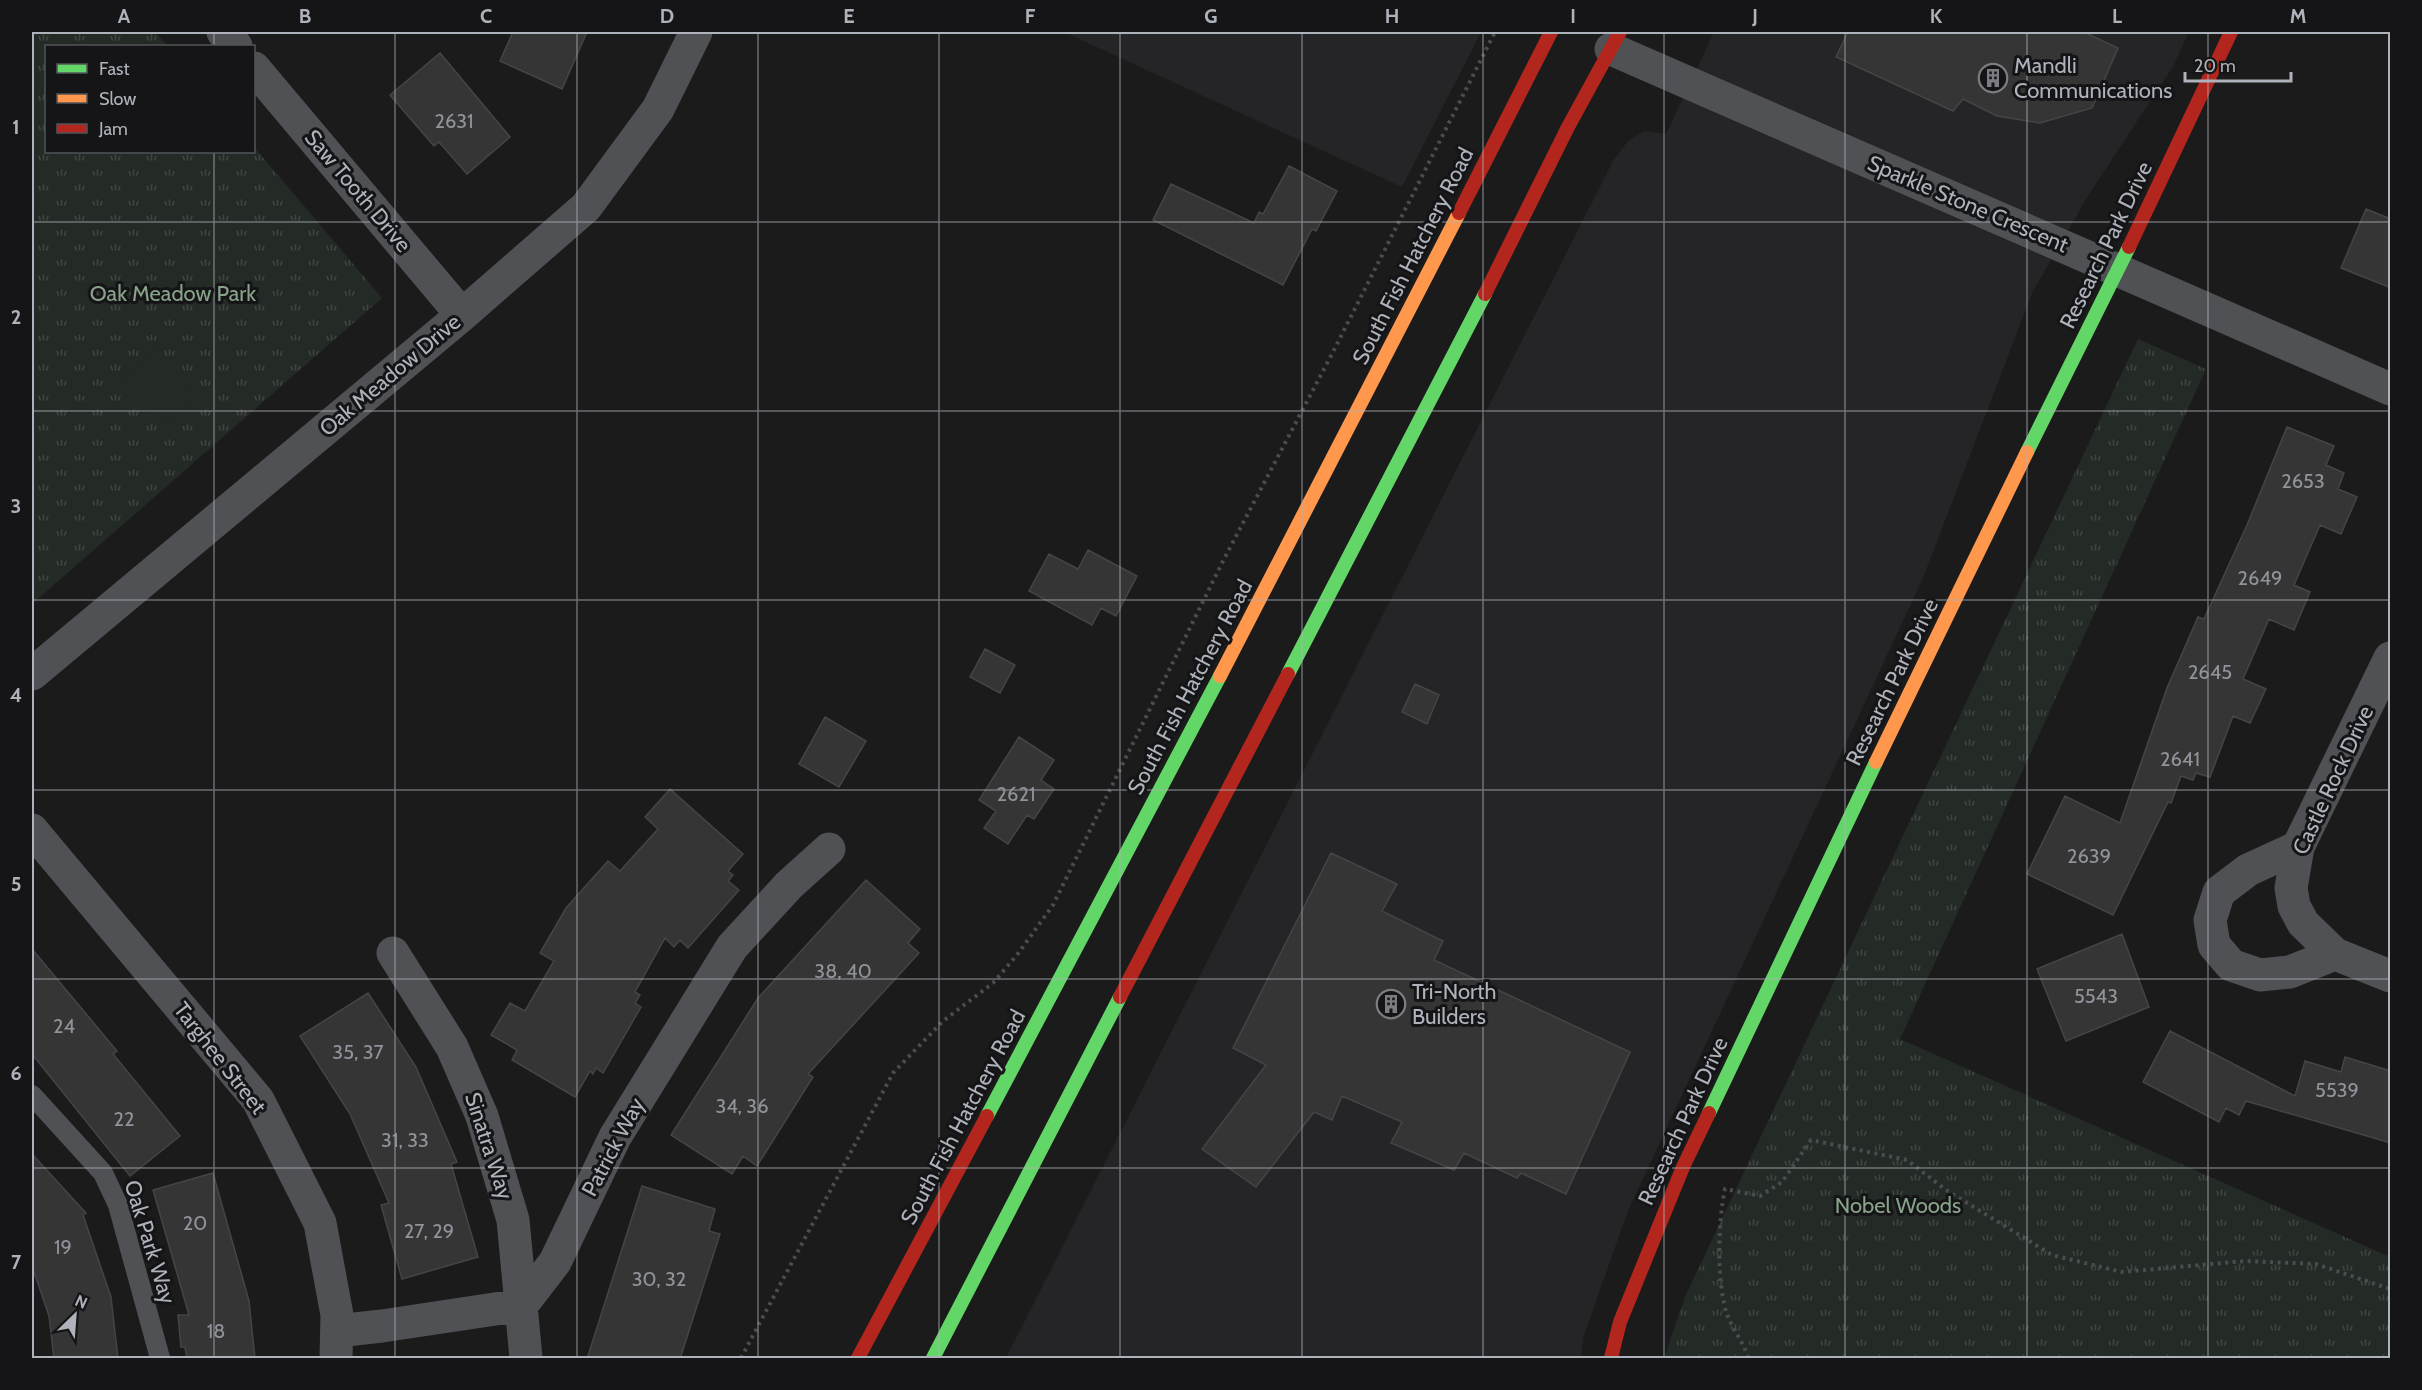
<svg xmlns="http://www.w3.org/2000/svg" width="2422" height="1390" font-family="Cabin,sans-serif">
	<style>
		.built { fill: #252527 }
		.park { fill: url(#park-tufts) }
		.garden { fill: #242a25 }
		.building { fill: #353536; stroke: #444547; stroke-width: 1.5 }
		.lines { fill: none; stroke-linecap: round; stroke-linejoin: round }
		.path { stroke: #4b4c4f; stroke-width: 4; stroke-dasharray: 3 4.5; stroke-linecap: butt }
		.lane { stroke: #505154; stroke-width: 20 }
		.street { stroke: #505154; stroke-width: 33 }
		.fast { stroke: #63d668; stroke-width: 14 }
		.slow { stroke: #ff974d; stroke-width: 14 }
		.jam { stroke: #b3261e; stroke-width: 14 }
		.grid { fill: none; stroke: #aeb2ba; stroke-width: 1.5; stroke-opacity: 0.55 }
		.labels { text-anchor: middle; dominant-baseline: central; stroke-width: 6; stroke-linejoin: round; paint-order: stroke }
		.number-label { font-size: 20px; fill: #909399 }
		.poi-label { font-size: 22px; fill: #aeb2ba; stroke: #151517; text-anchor: start }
		.street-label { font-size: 22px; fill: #aeb2ba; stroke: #151517 }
		.park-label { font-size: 22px; fill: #88a38a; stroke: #151517 }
		.neatline { fill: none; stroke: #aeb2ba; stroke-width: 2 }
		.grid-label { font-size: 20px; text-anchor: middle; font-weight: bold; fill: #aeb2ba }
	</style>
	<defs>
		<pattern id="park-tufts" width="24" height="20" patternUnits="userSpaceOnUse" patternTransform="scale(1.5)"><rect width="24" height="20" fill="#242a25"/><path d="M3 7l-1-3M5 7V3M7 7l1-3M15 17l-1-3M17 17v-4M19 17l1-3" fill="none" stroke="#414643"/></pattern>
	</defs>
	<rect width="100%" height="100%" fill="#1b1b1b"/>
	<path class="built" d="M 1064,32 L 1481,32 L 1402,187 Z
		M 1714,32 L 2189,32 L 2172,68 L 2088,196 L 2033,291 L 1923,578 L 1628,1211 L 1583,1338 L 1581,1358 L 1006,1358 L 1613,161 L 1628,141 L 1645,131 L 1666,134 Z"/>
	<path class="park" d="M 32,32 L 155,32 L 168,46 L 46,46 L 46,152 L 254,152 L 254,147 L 382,298 L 32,604 Z
		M 2138,339 L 2206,369 L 1900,1039 L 2390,1257 L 2390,1358 L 1664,1358 L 1685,1297 Z"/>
	<path class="garden" d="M 159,349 L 197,398 L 159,427 L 120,378 Z"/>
	<path class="building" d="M 513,32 L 587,32 L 562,89 L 500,61 Z
		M 1848,32 L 2084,32 L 2118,48 L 2092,108 L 2040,123 L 1997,116 L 1963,99 L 1953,111 L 1836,57 Z
		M 440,53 L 510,137 L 467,174 L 439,142 L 434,146 L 390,95 Z
		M 1289,166 L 1337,191 L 1316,231 L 1312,229 L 1283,285 L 1153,220 L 1171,184 L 1254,223 L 1259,212 L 1263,214 Z
		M 2366,209 L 2391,219 L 2391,288 L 2341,268 Z
		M 2287,427 L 2334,446 L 2326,465 L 2344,473 L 2338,489 L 2357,497 L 2341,534 L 2320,525 L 2294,585 L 2310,592 L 2294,630 L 2269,619 L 2243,679 L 2266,689 L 2250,723 L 2233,716 L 2210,777 L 2196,773 L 2193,780 L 2181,776 L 2171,803 L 2168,802 L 2113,915 L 2027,874 L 2065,796 L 2120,823 L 2167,688 L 2198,617 L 2204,619 L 2247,525 Z
		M 1088,550 L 1137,576 L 1116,616 L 1101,608 L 1092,625 L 1029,591 L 1049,554 L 1078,569 Z
		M 985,649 L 1015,665 L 1000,693 L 970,677 Z
		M 1415,684 L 1439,695 L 1427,724 L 1402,712 Z
		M 825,717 L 866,741 L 839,787 L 799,764 Z
		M 1019,737 L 1054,760 L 1041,780 L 1054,789 L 1034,819 L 1027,815 L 1008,844 L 984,828 L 996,811 L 979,800 Z
		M 670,789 L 743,854 L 728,871 L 733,875 L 728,881 L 739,890 L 688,948 L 680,940 L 674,947 L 665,938 L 635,992 L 640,995 L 635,1003 L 641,1007 L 603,1073 L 596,1068 L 593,1074 L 590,1071 L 575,1097 L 512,1060 L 517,1050 L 491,1035 L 510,1003 L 525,1011 L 554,961 L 540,953 L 566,908 L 608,861 L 620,871 L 658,829 L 645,817 Z
		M 1331,853 L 1397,884 L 1382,911 L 1443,941 L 1434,960 L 1630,1052 L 1566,1194 L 1521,1173 L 1517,1178 L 1464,1153 L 1454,1170 L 1391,1143 L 1402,1122 L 1342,1096 L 1332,1120 L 1314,1112 L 1256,1187 L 1202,1149 L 1266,1065 L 1233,1048 Z
		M 866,880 L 920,929 L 908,943 L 919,953 L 808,1074 L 813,1077 L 757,1166 L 743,1156 L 732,1174 L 671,1135 L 758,998 Z
		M 2122,934 L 2149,1007 L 2066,1041 L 2037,969 Z
		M 32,949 L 117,1051 L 113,1054 L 180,1136 L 130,1176 L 32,1054 Z
		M 368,993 L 416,1067 L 457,1162 L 451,1164 L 478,1257 L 402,1279 L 381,1205 L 389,1203 L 350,1114 L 300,1036 Z
		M 2170,1031 L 2295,1096 L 2305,1061 L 2341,1072 L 2345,1057 L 2391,1071 L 2391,1143 L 2246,1101 L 2239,1115 L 2226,1108 L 2219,1122 L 2143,1082 Z
		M 32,1154 L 86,1213 L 83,1215 L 111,1297 L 118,1359 L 54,1359 L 49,1316 L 32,1266 Z
		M 213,1173 L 249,1301 L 255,1359 L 187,1359 L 185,1347 L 181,1347 L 178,1315 L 189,1315 L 153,1190 Z
		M 642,1186 L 715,1209 L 709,1231 L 720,1234 L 680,1359 L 587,1359 Z"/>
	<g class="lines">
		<path class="path" d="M 741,1358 L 893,1073 L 943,1021 L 993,983 L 1017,955 L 1053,905 L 1223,561 L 1333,352 L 1495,32
			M 1748,1358 C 1744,1343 1734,1331 1728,1317 C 1716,1286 1718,1221 1725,1189 L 1760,1196 L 1782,1182 L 1811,1140 L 1907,1160 L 1946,1190 L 2052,1255 L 2122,1272 L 2245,1261 L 2316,1264 L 2390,1289"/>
		<path class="lane" d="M 32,1095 L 103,1173 L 118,1205 L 160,1358"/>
		<path class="street" d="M 223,32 L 236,46
			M 1611,49 L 2390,389
			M 254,68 L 462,315
			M 2390,658 L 2298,847 L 2291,888 L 2294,906 L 2303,923 L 2335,954 L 2390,976
			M 32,674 L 462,315 L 586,207 L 658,109 L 696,32
			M 32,830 L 258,1100 L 320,1223 L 337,1315 L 336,1358
			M 2298,847 L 2248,870 L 2219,892 L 2210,920 L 2214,945 L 2231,965 L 2260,975 L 2290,972 L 2335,954
			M 393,953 L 452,1047 L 482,1116 L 513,1220 L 526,1358
			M 337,1331 L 382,1326 L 522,1305 L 555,1262 L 615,1137 L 732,947 L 789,885 L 829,849"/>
		<path class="fast" d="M 2027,452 L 2129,247
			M 1288,674 L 1485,294
			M 1709,1113 L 1876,762
			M 987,1116 L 1220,676
			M 933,1358 L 1120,997"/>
		<path class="slow" d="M 1220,676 L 1459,213
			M 1876,762 L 2027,452"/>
		<path class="jam" d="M 1459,213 L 1551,32
			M 2129,247 L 2231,32
			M 1485,294 L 1568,127 L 1620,32
			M 1120,997 L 1288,674
			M 858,1358 L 987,1116
			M 1611,1358 L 1620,1322 L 1683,1167 L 1709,1113"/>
	</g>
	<path class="grid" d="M 214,32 L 214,46M 395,32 L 395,1358M 577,32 L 577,1358M 758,32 L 758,1358M 939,32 L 939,1358M 1120,32 L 1120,1358M 1302,32 L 1302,1358M 1483,32 L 1483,1358M 1664,32 L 1664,1358M 1845,32 L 1845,1358M 2027,32 L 2027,1358M 2208,32 L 2208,1358M 214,152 L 214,1358M 32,222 L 2390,222M 32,411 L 2390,411M 32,600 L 2390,600M 32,790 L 2390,790M 32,979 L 2390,979M 32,1168 L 2390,1168"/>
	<defs>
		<g id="building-ring" transform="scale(1.5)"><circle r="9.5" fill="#151517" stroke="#7b7d82" stroke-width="1.5"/><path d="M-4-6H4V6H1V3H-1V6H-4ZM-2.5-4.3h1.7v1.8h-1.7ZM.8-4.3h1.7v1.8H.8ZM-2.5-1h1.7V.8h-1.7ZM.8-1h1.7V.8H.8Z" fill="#7b7d82"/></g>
	</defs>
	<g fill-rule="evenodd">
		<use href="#building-ring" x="1993" y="78"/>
		<use href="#building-ring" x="1391" y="1004"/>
	</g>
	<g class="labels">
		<g class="number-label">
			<text x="454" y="121">2631</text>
			<text x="2303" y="481">2653</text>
			<text x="2260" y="578">2649</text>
			<text x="2210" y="672">2645</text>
			<text x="2180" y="759">2641</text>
			<text x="1016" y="794">2621</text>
			<text x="2089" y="856">2639</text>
			<text x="843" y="971">38, 40</text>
			<text x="2096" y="996">5543</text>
			<text x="64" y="1026">24</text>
			<text x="358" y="1052">35, 37</text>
			<text x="2337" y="1090">5539</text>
			<text x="742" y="1106">34, 36</text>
			<text x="124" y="1119">22</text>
			<text x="405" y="1140">31, 33</text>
			<text x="195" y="1223">20</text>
			<text x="429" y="1231">27, 29</text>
			<text x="63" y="1247">19</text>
			<text x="659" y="1279">30, 32</text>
			<text x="216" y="1331">18</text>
		</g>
		<g class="poi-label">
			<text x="2014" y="65">Mandli<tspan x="2014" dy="25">Communications</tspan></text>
			<text x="1412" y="991">Tri-North<tspan x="1412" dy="25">Builders</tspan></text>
		</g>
		<g class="street-label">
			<text transform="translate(358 191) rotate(50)">Saw Tooth Drive</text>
			<text transform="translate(1968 204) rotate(23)">Sparkle Stone Crescent</text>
			<text transform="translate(2106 245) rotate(-64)">Research Park Drive</text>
			<text transform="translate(1413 256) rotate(-63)">South Fish Hatchery Road</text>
			<text transform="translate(390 375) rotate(-40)">Oak Meadow Drive</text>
			<text transform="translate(1892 682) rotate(-64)">Research Park Drive</text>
			<text transform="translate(1190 687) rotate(-62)">South Fish Hatchery Road</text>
			<text transform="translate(2333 780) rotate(-65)">Castle Rock Drive</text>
			<text transform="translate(220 1058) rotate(52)">Targhee Street</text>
			<text transform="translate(963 1117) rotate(-62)">South Fish Hatchery Road</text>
			<text transform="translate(1683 1121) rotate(-65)">Research Park Drive</text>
			<text transform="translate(489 1146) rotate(72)">Sinatra Way</text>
			<text transform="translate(613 1147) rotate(-62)">Patrick Way</text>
			<text transform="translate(150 1242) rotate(73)">Oak Park Way</text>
		</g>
		<g class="park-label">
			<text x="173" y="293">Oak Meadow Park</text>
			<text x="1898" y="1205">Nobel Woods</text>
		</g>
	</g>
	<rect width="2422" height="1390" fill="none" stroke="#151517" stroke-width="66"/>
	<rect x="45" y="45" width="210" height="108" fill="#151517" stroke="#525458" stroke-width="1.5"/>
	<rect x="57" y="64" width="30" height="9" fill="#63d668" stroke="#525458" stroke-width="1.5"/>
	<text x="99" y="75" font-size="18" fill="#aeb2ba">Fast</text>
	<rect x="57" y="94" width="30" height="9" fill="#ff974d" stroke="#525458" stroke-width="1.5"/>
	<text x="99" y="105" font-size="18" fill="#aeb2ba">Slow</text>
	<rect x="57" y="124" width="30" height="9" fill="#b3261e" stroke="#525458" stroke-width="1.5"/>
	<text x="99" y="135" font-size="18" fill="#aeb2ba">Jam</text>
	<g transform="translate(75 1315) rotate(25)" stroke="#151517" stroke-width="4.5" paint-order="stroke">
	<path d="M0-4.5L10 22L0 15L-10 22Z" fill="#aeb2ba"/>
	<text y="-9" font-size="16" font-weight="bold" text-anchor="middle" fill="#aeb2ba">N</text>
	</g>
	<path d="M2185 72v9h106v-9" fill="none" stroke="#aeb2ba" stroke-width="3"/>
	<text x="2194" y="72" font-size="18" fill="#aeb2ba" stroke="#151517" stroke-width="4.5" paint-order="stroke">20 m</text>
	<rect x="33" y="33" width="2356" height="1324" class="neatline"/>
	<g class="grid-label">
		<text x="124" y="23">A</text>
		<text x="305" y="23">B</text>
		<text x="486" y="23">C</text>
		<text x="667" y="23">D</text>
		<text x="849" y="23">E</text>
		<text x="1030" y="23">F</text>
		<text x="1211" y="23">G</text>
		<text x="1392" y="23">H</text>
		<text x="1573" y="23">I</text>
		<text x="1755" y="23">J</text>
		<text x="1936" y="23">K</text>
		<text x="2117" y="23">L</text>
		<text x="2298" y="23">M</text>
		<text x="16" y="134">1</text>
		<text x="16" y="324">2</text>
		<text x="16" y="513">3</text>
		<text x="16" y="702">4</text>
		<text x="16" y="891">5</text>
		<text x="16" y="1080">6</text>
		<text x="16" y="1269">7</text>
	</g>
</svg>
